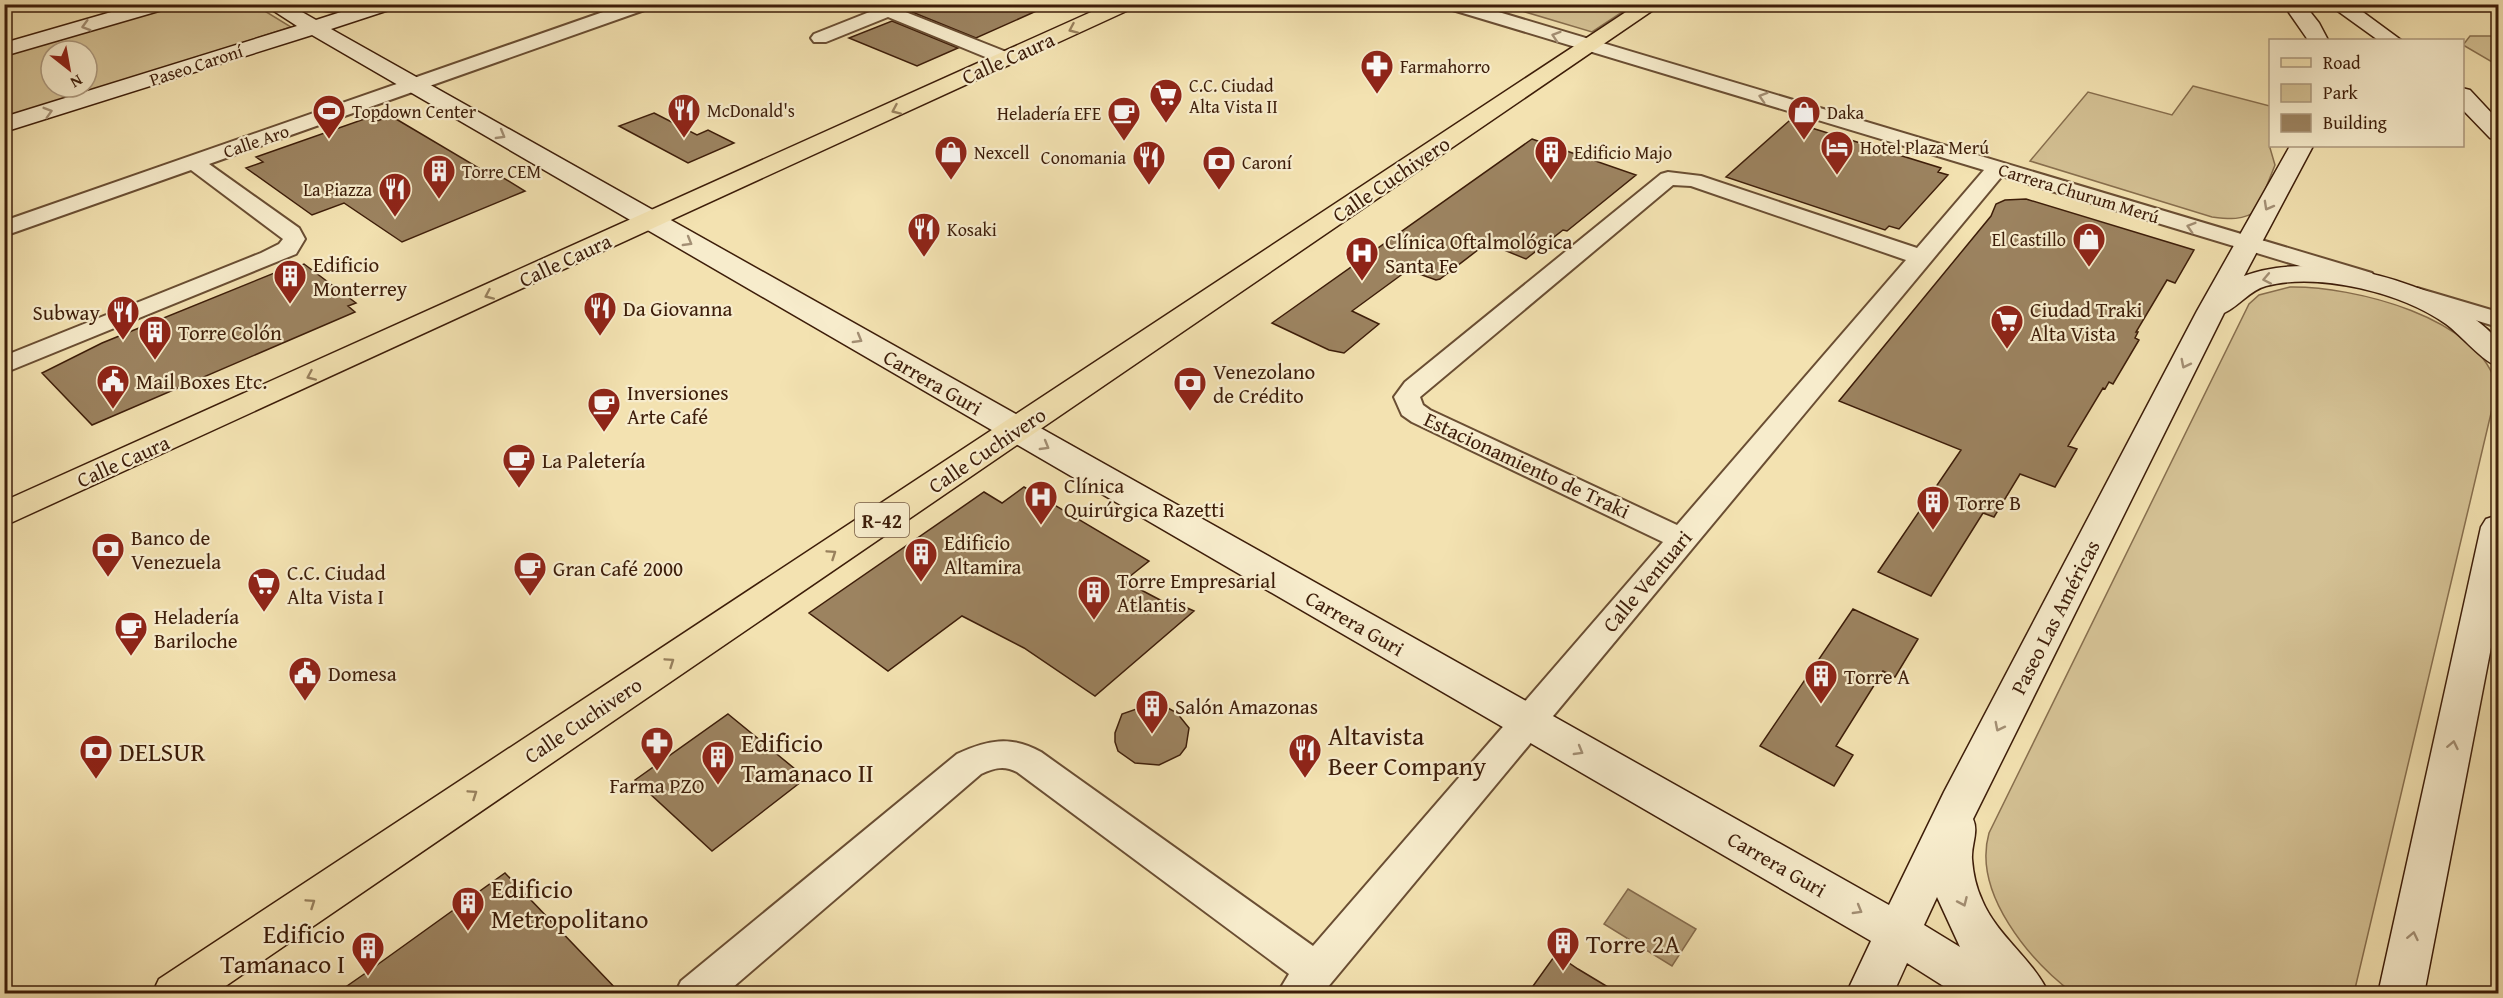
<svg xmlns="http://www.w3.org/2000/svg" width="2503" height="998" font-family="'Gentium Book Plus',serif">
	<style>
		.green { fill: #d4c194; stroke: #886f4e; stroke-width: 1.5; fill-rule: evenodd }
		.water { fill: #b59f78; stroke: #856b4c; stroke-width: 1.5 }
		.building { fill: #9c8360; stroke: #3d1d09; stroke-width: 1.5 }
		.lines { fill: none; stroke-linecap: round; stroke-linejoin: round }
		.street-casing { stroke: #6a4e33; stroke-width: 4 }
		.secondary-casing { stroke: #3d1d09; stroke-width: 3 }
		.primary-casing { stroke: #3d1d09; stroke-width: 3 }
		.street { fill: #f7eccc; fill-rule: evenodd }
		.secondary { fill: #f7eccc; fill-rule: evenodd }
		.primary { fill: #f3e2b1; fill-rule: evenodd }
		.oneway { stroke: #a38f74 }
		.oneway2 { stroke: #98805d }
		.labels { text-anchor: middle; dominant-baseline: central; stroke-width: 4.5; stroke-linejoin: round; paint-order: stroke }
		.far-street-label { font-size: 18px; fill: #3d1d09; stroke: #f7eccc }
		.far-poi-label { font-size: 18px; fill: #3d1d09; stroke: #f7eccc; text-anchor: start }
		.shield { fill: #f7eccc; stroke: #755b44; stroke-width: 1.5 }
		.shield-label { font-size: 20px; font-weight: bold; fill: #3d1d09 }
		.street-label { font-size: 21px; fill: #3d1d09; stroke: #f7eccc }
		.poi-label { font-size: 21px; fill: #3d1d09; stroke: #f7eccc; text-anchor: start }
		.near-poi-label { font-size: 26px; fill: #3d1d09; stroke: #f7eccc; text-anchor: start }
	</style>
	<rect width="100%" height="100%" fill="#f3e2b1"/>
	<filter id="stains"><feTurbulence type="fractalNoise" baseFrequency=".00333" numOctaves="4"/><feColorMatrix values="0 0 0 0 .2 0 0 0 0 .09 0 0 0 0 .02 0 0 0 .5 -.17"/></filter>
	<radialGradient id="worn" r=".72"><stop offset=".6" stop-color="#630" stop-opacity="0"/><stop offset="1" stop-color="#630" stop-opacity=".3"/></radialGradient>
	<path class="green" d="M 180,5 L 255,5 L 291,27 L 5,119 L 4,55 ZM 51,51 L 87,51 L 87,87 L 51,87 Z
		M 307,5 L 369,5 C 343,12 332,18 307,5 Z
		M 1502,5 L 1633,5 L 1592,32 Z
		M 2470,36 L 2498,36 L 2498,69 L 2494,63 L 2463,45 Z
		M 2193,86 L 2270,106 L 2270,148 L 2275,165 L 2257,210 C 2244,221 2228,219 2212,217 L 2030,161 L 2088,92 L 2172,115 Z
		M 2290,287 C 2352,286 2482,317 2497,388 L 2354,993 L 2074,994 C 2030,961 1972,893 1989,833 L 2249,304 L 2259,295 Z"/>
	<path class="water" d="M 1628,889 L 1696,929 L 1672,966 L 1604,924 Z"/>
	<path class="building" d="M 908,4 L 1052,4 L 976,38 L 907,10 Z
		M 892,21 L 958,48 L 917,66 L 849,38 Z
		M 654,113 L 697,135 L 708,130 L 734,143 L 688,163 L 619,126 Z
		M 391,116 L 487,173 L 492,171 L 525,191 L 402,242 L 344,203 L 312,215 L 246,168 L 263,162 L 256,157 L 370,117 L 377,121 Z
		M 1789,121 L 1941,168 L 1938,172 L 1948,175 L 1899,229 L 1889,226 L 1885,230 L 1726,177 Z
		M 1532,139 L 1636,175 L 1567,231 L 1563,230 L 1526,259 L 1487,243 L 1440,279 L 1436,280 L 1408,270 L 1352,311 L 1379,324 L 1344,353 L 1329,350 L 1272,323 Z
		M 2026,199 L 2194,250 L 2175,283 L 2167,280 L 2136,332 L 2138,332 L 2135,338 L 2139,340 L 2113,384 L 2109,382 L 2105,389 L 2103,388 L 2068,446 L 2077,449 L 2055,487 L 2020,474 L 1994,517 L 1983,513 L 1931,596 L 1878,572 L 1961,450 L 1839,401 L 1991,216 L 1996,204 L 2005,200 Z
		M 304,264 L 356,303 L 348,306 L 355,312 L 92,425 L 42,373 L 102,343 L 294,265 L 297,267 Z
		M 1024,487 L 1149,561 L 1124,581 L 1164,602 L 1167,599 L 1194,611 L 1095,696 L 1024,648 L 962,616 L 888,671 L 809,613 L 984,492 L 1002,503 Z
		M 1853,609 L 1918,639 L 1895,677 L 1883,671 L 1836,746 L 1853,755 L 1834,786 L 1760,746 Z
		M 1145,706 L 1168,708 L 1177,713 L 1189,728 L 1186,747 L 1180,755 L 1159,765 L 1135,763 L 1118,751 L 1115,742 L 1115,733 L 1122,714 Z
		M 728,714 L 806,778 L 712,851 L 635,780 Z
		M 505,873 L 620,993 L 337,993 L 370,970 Z
		M 1556,954 L 1578,969 L 1618,993 L 1528,993 Z"/>
	<g class="lines">
		<g class="street-casing">
			<path id="street" d="M 626,4 L 652,4 L 650,8 L 209,164 L 299,228 L 305,239 L 296,254 L 4,373 L 4,356 L 261,253 L 279,244 L 283,239 L 191,170 L 4,236 L 4,221 Z
				M 862,4 L 905,4 L 907,7 L 903,11 L 1014,55 L 1016,59 L 1014,63 L 1000,63 L 888,17 L 826,42 L 814,42 L 811,38 L 814,34 L 872,11 Z
				M 1444,4 L 1472,4 L 2372,273 L 2376,278 L 2372,283 L 2356,283 L 2002,176 L 1322,994 L 1277,994 L 1289,974 L 1017,772 C 1004,765 994,768 981,774 L 725,994 L 675,994 L 681,981 L 957,754 C 987,740 1011,735 1041,752 L 1313,946 L 1663,542 L 1412,422 L 1402,415 L 1394,397 L 1405,382 L 1661,174 L 1668,172 L 1701,176 L 1917,248 L 1984,170 L 1446,8 ZM 1673,185 L 1691,186 L 1906,260 L 1677,525 L 1430,410 L 1423,405 L 1420,397 Z
				M 2417,288 L 2498,312 L 2498,327 L 2409,300 L 2405,295 L 2409,290 Z"/>
		</g>
		<g class="secondary-casing">
			<path id="secondary" d="M 139,4 L 172,4 L 169,8 L 4,56 L 4,43 Z
				M 263,4 L 288,4 L 316,20 L 366,4 L 398,4 L 395,8 L 331,29 L 1889,905 L 1944,792 L 2197,311 L 2290,146 L 2313,146 L 2244,276 C 2317,248 2447,282 2498,340 L 2498,366 C 2484,363 2461,335 2446,324 C 2402,293 2319,272 2266,286 C 2250,290 2239,306 2224,313 L 1973,819 C 1979,832 1971,845 1972,859 C 1973,873 1976,887 1982,900 C 1997,936 2033,959 2049,994 L 1956,994 L 1907,963 L 1893,994 L 1846,994 L 1871,941 L 312,35 L 4,132 L 4,117 L 297,26 ZM 1937,897 L 1960,947 L 1924,925 Z
				M 2283,4 L 2304,4 L 2319,23 L 2328,40 L 2308,40 Z
				M 2328,4 L 2352,4 L 2401,40 L 2378,40 Z
				M 2462,88 L 2470,90 L 2498,120 L 2498,140 L 2490,138 L 2462,109 Z
				M 2498,515 L 2498,611 L 2424,994 L 2378,994 L 2481,527 L 2486,519 Z"/>
		</g>
		<g class="primary-casing">
			<path id="primary" d="M 1109,4 L 1136,4 L 1133,8 L 4,526 L 4,501 Z
				M 1638,4 L 1662,4 L 214,994 L 152,994 L 159,979 Z"/>
		</g>
		<use href="#street" class="street"/>
		<use href="#secondary" class="secondary"/>
		<use href="#primary" class="primary"/>
	</g>
	<defs><path id="oneway-chevron" d="M-2-3.5L2.5 0L-2 3.5" fill="none" stroke-width="1.6" stroke-linecap="round" stroke-linejoin="round" transform="scale(1.5)"/></defs>
	<g class="oneway">
		<use href="#oneway-chevron" transform="translate(86 26) rotate(164)"/>
		<use href="#oneway-chevron" transform="translate(1556 36) rotate(-163)"/>
		<use href="#oneway-chevron" transform="translate(1763 97) rotate(-163)"/>
		<use href="#oneway-chevron" transform="translate(48 112) rotate(-17)"/>
		<use href="#oneway-chevron" transform="translate(501 135) rotate(30)"/>
		<use href="#oneway-chevron" transform="translate(2268 206) rotate(119)"/>
		<use href="#oneway-chevron" transform="translate(2191 227) rotate(-163)"/>
		<use href="#oneway-chevron" transform="translate(688 242) rotate(30)"/>
		<use href="#oneway-chevron" transform="translate(2267 279) rotate(169)"/>
		<use href="#oneway-chevron" transform="translate(858 339) rotate(30)"/>
		<use href="#oneway-chevron" transform="translate(2185 364) rotate(117)"/>
		<use href="#oneway-chevron" transform="translate(1045 446) rotate(30)"/>
		<use href="#oneway-chevron" transform="translate(1999 727) rotate(117)"/>
		<use href="#oneway-chevron" transform="translate(2453 745) rotate(-78)"/>
		<use href="#oneway-chevron" transform="translate(1579 751) rotate(30)"/>
		<use href="#oneway-chevron" transform="translate(1963 902) rotate(66)"/>
		<use href="#oneway-chevron" transform="translate(1858 910) rotate(30)"/>
		<use href="#oneway-chevron" transform="translate(2413 936) rotate(-78)"/>
	</g>
	<g class="oneway2">
		<use href="#oneway-chevron" transform="translate(1073 29) rotate(156)"/>
		<use href="#oneway-chevron" transform="translate(896 110) rotate(156)"/>
		<use href="#oneway-chevron" transform="translate(489 295) rotate(156)"/>
		<use href="#oneway-chevron" transform="translate(311 376) rotate(156)"/>
		<use href="#oneway-chevron" transform="translate(832 554) rotate(-34)"/>
		<use href="#oneway-chevron" transform="translate(670 662) rotate(-34)"/>
		<use href="#oneway-chevron" transform="translate(473 794) rotate(-34)"/>
		<use href="#oneway-chevron" transform="translate(311 903) rotate(-34)"/>
	</g>
	<defs>
		<g id="pharmacy-pin" transform="scale(1.725)"><path d="M0 17L-7.5 6A9.5 9.5 0 1 1 7.5 6Z" fill="#8f2418" stroke="#f7eccc"/><path d="M-2-6h4v4h4v4h-4v4h-4v-4h-4v-4h4Z" fill="#fff"/></g>
		<g id="supermarket-pin" transform="scale(1.725)"><path d="M0 17L-7.5 6A9.5 9.5 0 1 1 7.5 6Z" fill="#8f2418" stroke="#f7eccc"/><path d="M-6-5.5h2.5l.6 2H6L4.5 2H-2.5L-4.4-4H-6ZM-1.5 3.2a1.3 1.3 0 1 0 .1 0ZM3 3.2a1.3 1.3 0 1 0 .1 0Z" fill="#fff"/></g>
		<g id="restaurant-pin" transform="scale(1.725)"><path d="M0 17L-7.5 6A9.5 9.5 0 1 1 7.5 6Z" fill="#8f2418" stroke="#f7eccc"/><path d="M-5-6h1v4h1v-4h1v4h1v-4h1v5L-1.5 .5V6h-2V.5L-5-1ZM5-6V6H3V1.5H1.5Q1.5-4 5-6Z" fill="#fff"/></g>
		<g id="stadium-pin" transform="scale(1.725)"><path d="M0 17L-7.5 6A9.5 9.5 0 1 1 7.5 6Z" fill="#8f2418" stroke="#f7eccc"/><path d="M0-5a6.5 5 0 1 0 0 10a6.5 5 0 1 0 0-10ZM-3.5-1.8h7v3.6h-7Z" fill="#fff"/></g>
		<g id="shop-pin" transform="scale(1.725)"><path d="M0 17L-7.5 6A9.5 9.5 0 1 1 7.5 6Z" fill="#8f2418" stroke="#f7eccc"/><path d="M-5-2.5h2.3a2.7 3.5 0 0 1 5.4 0H5L5.5 6h-11ZM-1.5-2.5h3a1.5 2.3 0 0 0-3 0Z" fill="#fff"/></g>
		<g id="cafe-pin" transform="scale(1.725)"><path d="M0 17L-7.5 6A9.5 9.5 0 1 1 7.5 6Z" fill="#8f2418" stroke="#f7eccc"/><path d="M-5.5-4.5H6V0H3Q3 3.5 0 3.5H-2.5Q-5.5 3.5-5.5 0ZM3-3.2v2h1.7v-2ZM-6 4.5H4V6H-6Z" fill="#fff"/></g>
		<g id="hotel-pin" transform="scale(1.725)"><path d="M0 17L-7.5 6A9.5 9.5 0 1 1 7.5 6Z" fill="#8f2418" stroke="#f7eccc"/><path d="M-6-4.5h1.5V1H6V5H4.5V3h-9V5H-6ZM-4 0a1.8 1.8 0 1 1 3.6 0ZM.5 0V-2.5h3Q6-2.5 6 0Z" fill="#fff"/></g>
		<g id="building-pin" transform="scale(1.725)"><path d="M0 17L-7.5 6A9.5 9.5 0 1 1 7.5 6Z" fill="#8f2418" stroke="#f7eccc"/><path d="M-4-6H4V6H1V3H-1V6H-4ZM-2.5-4.3h1.7v1.8h-1.7ZM.8-4.3h1.7v1.8H.8ZM-2.5-1h1.7V.8h-1.7ZM.8-1h1.7V.8H.8Z" fill="#fff"/></g>
		<g id="bank-pin" transform="scale(1.725)"><path d="M0 17L-7.5 6A9.5 9.5 0 1 1 7.5 6Z" fill="#8f2418" stroke="#f7eccc"/><path d="M-6-4H6V4H-6ZM0-2.3a2.3 2.3 0 1 0 0 4.6a2.3 2.3 0 1 0 0-4.6Z" fill="#fff"/></g>
		<g id="hospital-pin" transform="scale(1.725)"><path d="M0 17L-7.5 6A9.5 9.5 0 1 1 7.5 6Z" fill="#8f2418" stroke="#f7eccc"/><path d="M-5-5h3v3.5h4V-5h3V5h-3V1.5h-4V5h-3Z" fill="#fff"/></g>
		<g id="civic-pin" transform="scale(1.725)"><path d="M0 17L-7.5 6A9.5 9.5 0 1 1 7.5 6Z" fill="#8f2418" stroke="#f7eccc"/><path d="M-.6-6.5H3V-4.5H.6V-3L4-1V1h2V6H-6V1h2V-1L-.6-3ZM-1.2 2.5V6h2.4V2.5Z" fill="#fff"/></g>
	</defs>
	<g fill-rule="evenodd">
		<use href="#pharmacy-pin" x="1377" y="66"/>
		<use href="#supermarket-pin" x="1166" y="95"/>
		<use href="#restaurant-pin" x="684" y="110"/>
		<use href="#stadium-pin" x="329" y="111"/>
		<use href="#shop-pin" x="1804" y="112"/>
		<use href="#cafe-pin" x="1124" y="113"/>
		<use href="#hotel-pin" x="1837" y="147"/>
		<use href="#shop-pin" x="951" y="152"/>
		<use href="#building-pin" x="1551" y="152"/>
		<use href="#restaurant-pin" x="1149" y="157"/>
		<use href="#bank-pin" x="1219" y="162"/>
		<use href="#building-pin" x="439" y="171"/>
		<use href="#restaurant-pin" x="395" y="189"/>
		<use href="#restaurant-pin" x="924" y="229"/>
		<use href="#shop-pin" x="2089" y="239"/>
		<use href="#hospital-pin" x="1362" y="253"/>
		<use href="#building-pin" x="290" y="276"/>
		<use href="#restaurant-pin" x="600" y="308"/>
		<use href="#restaurant-pin" x="123" y="312"/>
		<use href="#supermarket-pin" x="2007" y="321"/>
		<use href="#building-pin" x="155" y="332"/>
		<use href="#civic-pin" x="113" y="381"/>
		<use href="#bank-pin" x="1190" y="383"/>
		<use href="#cafe-pin" x="604" y="404"/>
		<use href="#cafe-pin" x="519" y="460"/>
		<use href="#hospital-pin" x="1041" y="497"/>
		<use href="#building-pin" x="1933" y="502"/>
		<use href="#bank-pin" x="108" y="549"/>
		<use href="#building-pin" x="921" y="554"/>
		<use href="#cafe-pin" x="530" y="568"/>
		<use href="#supermarket-pin" x="264" y="584"/>
		<use href="#building-pin" x="1094" y="592"/>
		<use href="#cafe-pin" x="131" y="628"/>
		<use href="#civic-pin" x="305" y="673"/>
		<use href="#building-pin" x="1821" y="676"/>
		<use href="#building-pin" x="1152" y="706"/>
		<use href="#pharmacy-pin" x="657" y="743"/>
		<use href="#restaurant-pin" x="1305" y="750"/>
		<use href="#bank-pin" x="96" y="751"/>
		<use href="#building-pin" x="718" y="757"/>
		<use href="#building-pin" x="468" y="903"/>
		<use href="#building-pin" x="1563" y="943"/>
		<use href="#building-pin" x="368" y="948"/>
	</g>
	<g class="labels">
		<g class="far-street-label">
			<text transform="translate(196 65) rotate(-18)">Paseo Caroní</text>
			<text transform="translate(256 141) rotate(-19)">Calle Aro</text>
			<text transform="translate(2079 193) rotate(17)">Carrera Churum Merú</text>
		</g>
		<g class="far-poi-label">
			<text x="1400" y="66">Farmahorro</text>
			<text x="1189" y="85">C.C. Ciudad<tspan x="1189" dy="21">Alta Vista II</tspan></text>
			<text x="707" y="110">McDonald's</text>
			<text x="352" y="111">Topdown Center</text>
			<text x="1827" y="112">Daka</text>
			<text x="1101" y="113" text-anchor="end">Heladería EFE</text>
			<text x="1860" y="147">Hotel Plaza Merú</text>
			<text x="974" y="152">Nexcell</text>
			<text x="1574" y="152">Edificio Majo</text>
			<text x="1126" y="157" text-anchor="end">Conomania</text>
			<text x="1242" y="162">Caroní</text>
			<text x="462" y="171">Torre CEM</text>
			<text x="372" y="189" text-anchor="end">La Piazza</text>
			<text x="947" y="229">Kosaki</text>
			<text x="2066" y="239" text-anchor="end">El Castillo</text>
		</g>
		<rect class="shield" x="855" y="503" width="54" height="34" rx="4.5"/>
		<g class="shield-label">
			<text x="882" y="520">R-42</text>
		</g>
		<g class="street-label">
			<text transform="translate(1008 58) rotate(-24)">Calle Caura</text>
			<text transform="translate(1391 179) rotate(-34)">Calle Cuchivero</text>
			<text transform="translate(565 260) rotate(-25)">Calle Caura</text>
			<text transform="translate(933 382) rotate(30)">Carrera Guri</text>
			<text transform="translate(987 450) rotate(-34)">Calle Cuchivero</text>
			<text transform="translate(123 461) rotate(-24)">Calle Caura</text>
			<text transform="translate(1527 465) rotate(25)">Estacionamiento de Traki</text>
			<text transform="translate(1647 581) rotate(-50)">Calle Ventuari</text>
			<text transform="translate(2055 617) rotate(-63)">Paseo Las Américas</text>
			<text transform="translate(1355 623) rotate(30)">Carrera Guri</text>
			<text transform="translate(583 720) rotate(-34)">Calle Cuchivero</text>
			<text transform="translate(1777 864) rotate(30)">Carrera Guri</text>
		</g>
		<g class="poi-label">
			<text x="1385" y="241">Clínica Oftalmológica<tspan x="1385" dy="24">Santa Fe</tspan></text>
			<text x="313" y="264">Edificio<tspan x="313" dy="24">Monterrey</tspan></text>
			<text x="623" y="308">Da Giovanna</text>
			<text x="2030" y="309">Ciudad Traki<tspan x="2030" dy="24">Alta Vista</tspan></text>
			<text x="100" y="312" text-anchor="end">Subway</text>
			<text x="178" y="332">Torre Colón</text>
			<text x="1213" y="371">Venezolano<tspan x="1213" dy="24">de Crédito</tspan></text>
			<text x="136" y="381">Mail Boxes Etc.</text>
			<text x="627" y="392">Inversiones<tspan x="627" dy="24">Arte Café</tspan></text>
			<text x="542" y="460">La Paletería</text>
			<text x="1064" y="485">Clínica<tspan x="1064" dy="24">Quirúrgica Razetti</tspan></text>
			<text x="1956" y="502">Torre B</text>
			<text x="131" y="537">Banco de<tspan x="131" dy="24">Venezuela</tspan></text>
			<text x="944" y="542">Edificio<tspan x="944" dy="24">Altamira</tspan></text>
			<text x="553" y="568">Gran Café 2000</text>
			<text x="287" y="572">C.C. Ciudad<tspan x="287" dy="24">Alta Vista I</tspan></text>
			<text x="1117" y="580">Torre Empresarial<tspan x="1117" dy="24">Atlantis</tspan></text>
			<text x="154" y="616">Heladería<tspan x="154" dy="24">Bariloche</tspan></text>
			<text x="328" y="673">Domesa</text>
			<text x="1844" y="676">Torre A</text>
			<text x="1175" y="706">Salón Amazonas</text>
			<text x="657" y="785" text-anchor="middle">Farma PZO</text>
		</g>
		<g class="near-poi-label">
			<text x="1328" y="735">Altavista<tspan x="1328" dy="30">Beer Company</tspan></text>
			<text x="741" y="742">Edificio<tspan x="741" dy="30">Tamanaco II</tspan></text>
			<text x="119" y="751">DELSUR</text>
			<text x="491" y="888">Edificio<tspan x="491" dy="30">Metropolitano</tspan></text>
			<text x="345" y="933" text-anchor="end">Edificio<tspan x="345" dy="30">Tamanaco I</tspan></text>
			<text x="1586" y="943">Torre 2A</text>
		</g>
	</g>
	<rect width="2503" height="998" fill="none" stroke="#f3e2b1" stroke-width="24"/>
	<rect x="6" y="6" width="2491" height="986" fill="none" stroke="#3d1d09" stroke-width="3"/>
	<rect x="12" y="12" width="2479" height="974" fill="none" stroke="#3d1d09" stroke-width="1.5"/>
	<rect x="2269" y="39" width="195" height="108" fill="#f7eccc" stroke="#ad997e" stroke-width="1.5"/>
	<rect x="2281" y="58" width="30" height="9" fill="#f3e2b1" stroke="#ad997e" stroke-width="1.5"/>
	<text x="2323" y="69" font-size="18" fill="#3d1d09">Road</text>
	<rect x="2281" y="84" width="30" height="18" fill="#d4c194" stroke="#ad997e" stroke-width="1.5"/>
	<text x="2323" y="99" font-size="18" fill="#3d1d09">Park</text>
	<rect x="2281" y="114" width="30" height="18" fill="#9c8360" stroke="#ad997e" stroke-width="1.5"/>
	<text x="2323" y="129" font-size="18" fill="#3d1d09">Building</text>
	<g transform="translate(69 69) rotate(149)"><circle r="28" fill="#f7eccc" stroke="#ad997e" stroke-width="1.5"/>
	<path d="M0-4.5L10 22L0 15L-10 22Z" fill="#8f2418"/>
	<text y="-9" font-size="16" font-weight="bold" text-anchor="middle" fill="#3d1d09">N</text>
	</g>
	<rect width="100%" height="100%" filter="url(#stains)"/>
	<rect width="100%" height="100%" fill="url(#worn)"/>
</svg>
